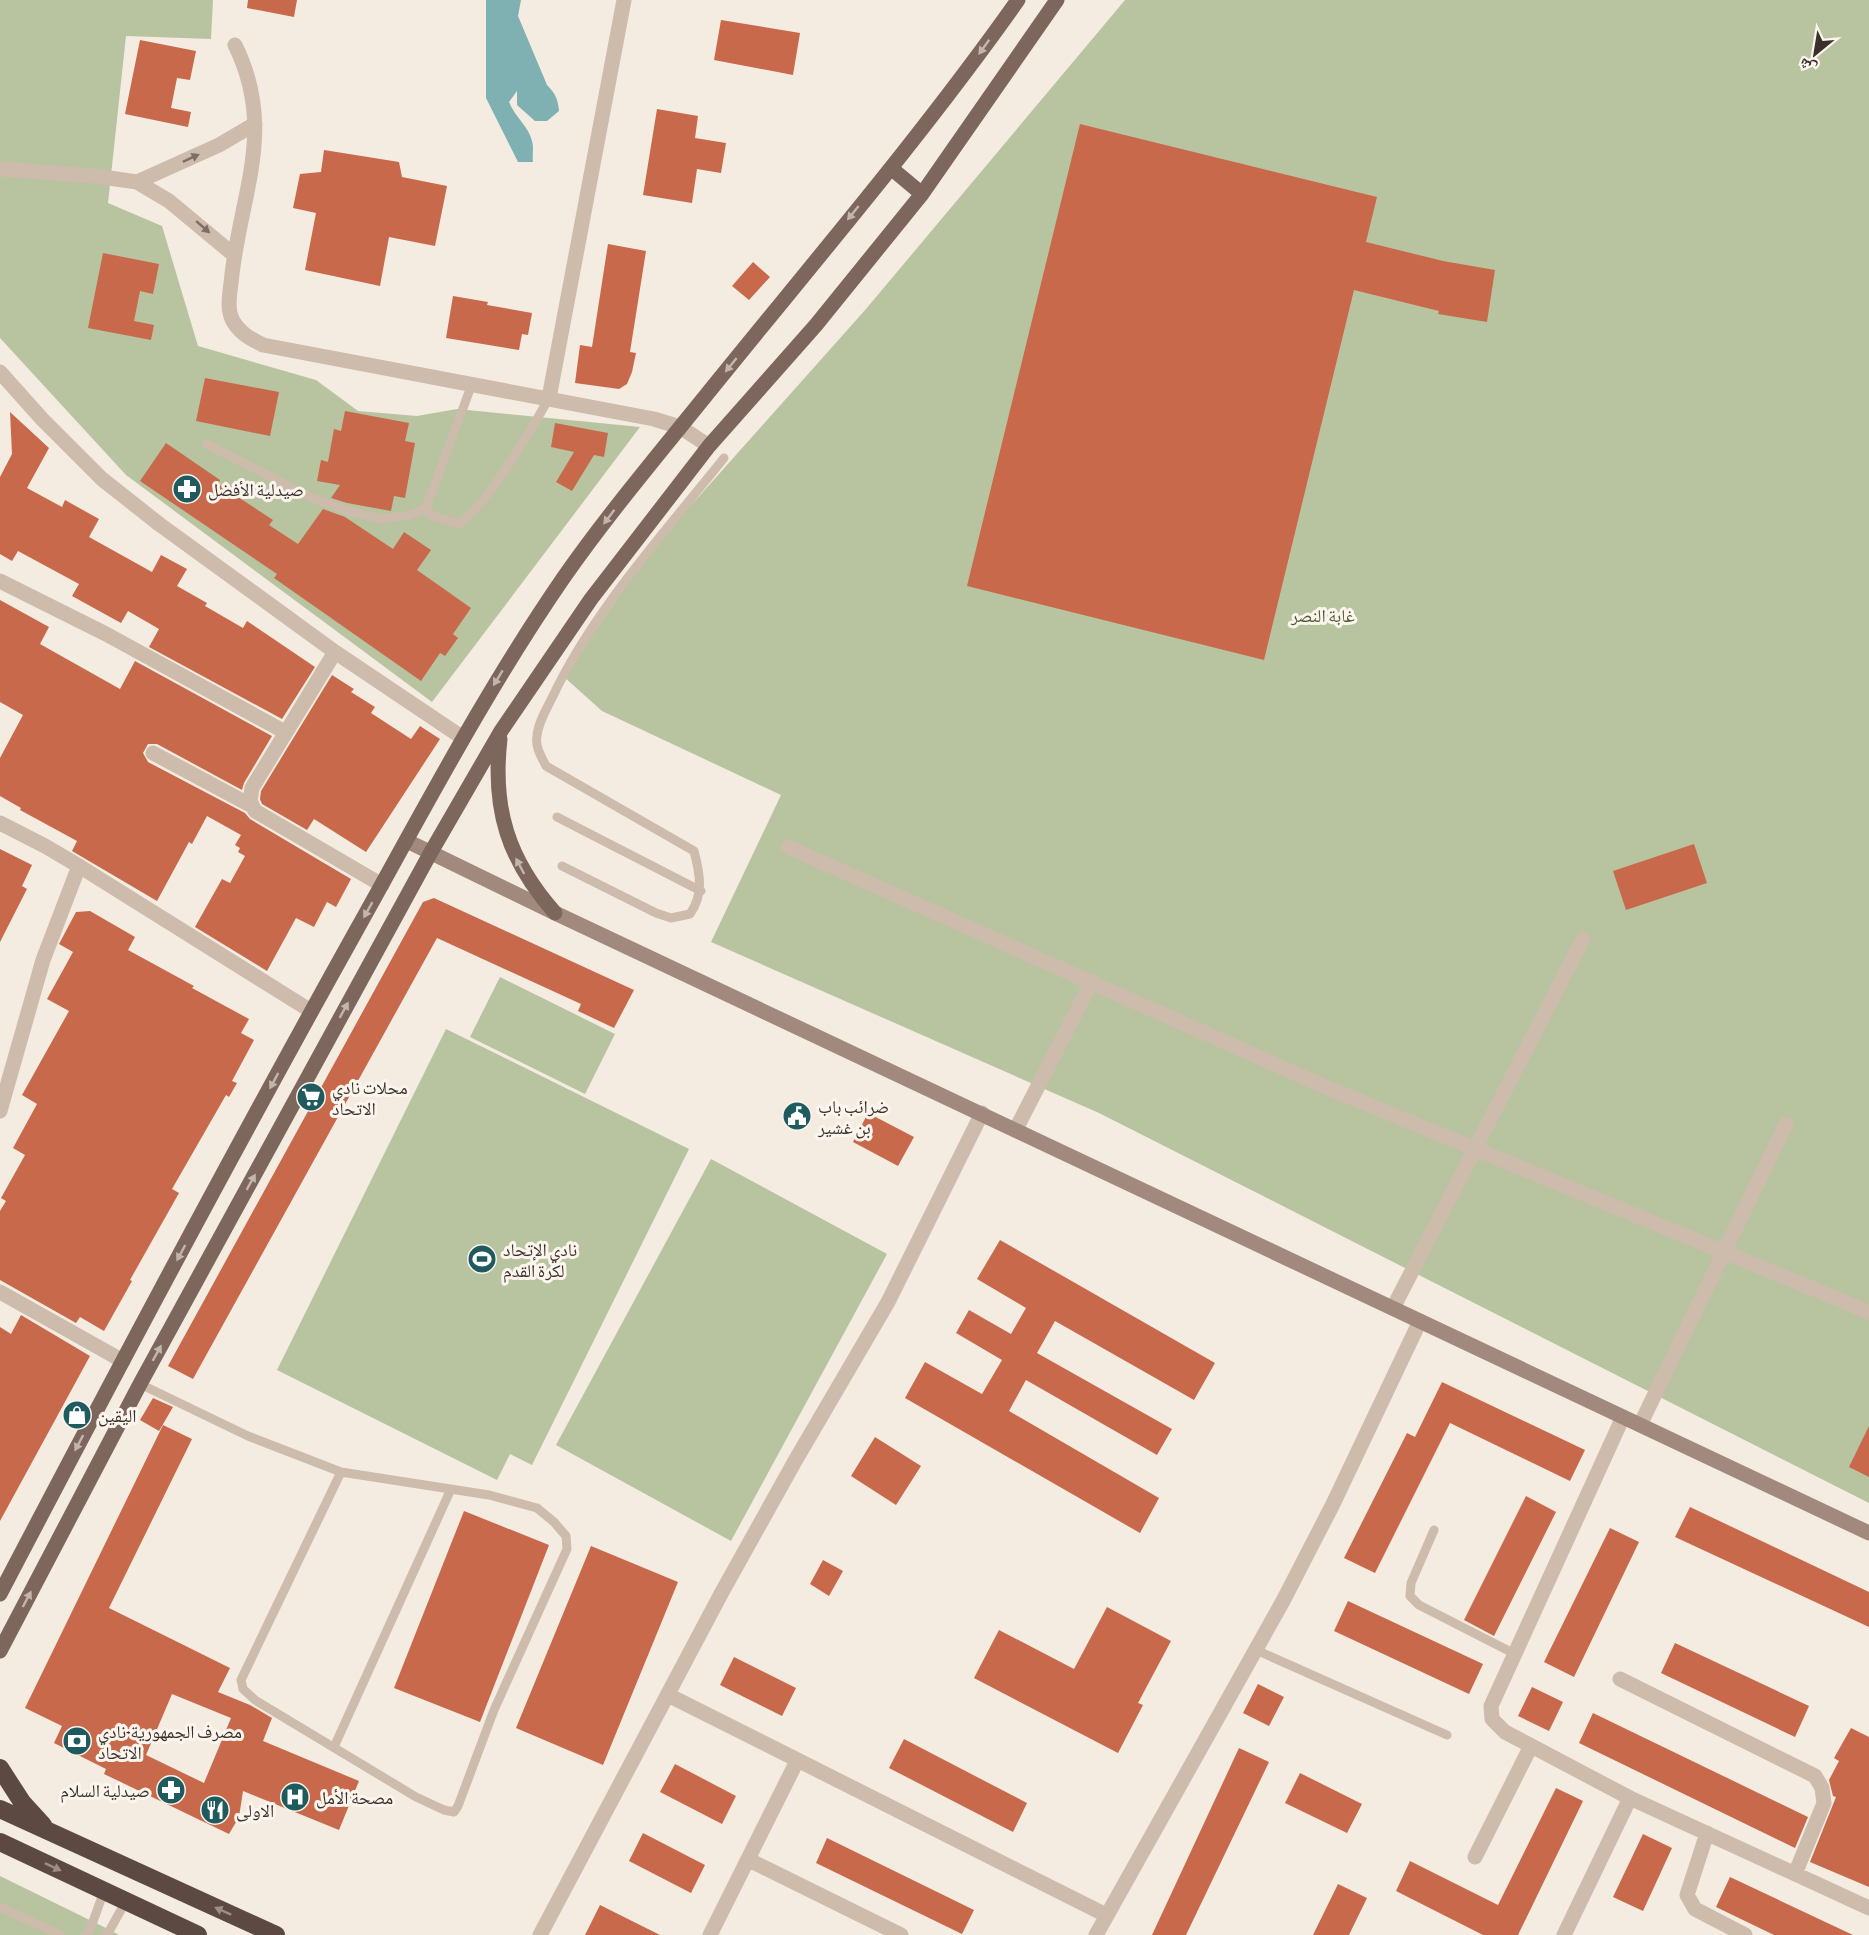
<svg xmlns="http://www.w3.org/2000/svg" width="1869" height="1935" font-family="'Asap Condensed','Noto Naskh Arabic',sans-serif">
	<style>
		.green { fill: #b8c4a0 }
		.water { fill: #7fb0b2 }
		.building { fill: #c8694b; fill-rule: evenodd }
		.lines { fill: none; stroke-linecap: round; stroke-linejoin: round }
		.lane { stroke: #cdbbac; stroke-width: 9 }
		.street { stroke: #cdbbac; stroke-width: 15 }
		.secondary { stroke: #a18a7d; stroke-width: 15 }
		.primary { stroke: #7d675c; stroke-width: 15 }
		.highway { stroke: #5c4a42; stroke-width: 18 }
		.oneway { fill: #c2b5ac }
		.oneway2 { fill: #7d6f65 }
		.oneway3 { fill: #9c8e87 }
		.labels { text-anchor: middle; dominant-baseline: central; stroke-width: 6; stroke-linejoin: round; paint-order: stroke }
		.poi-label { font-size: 18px; fill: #3b302b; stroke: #fbf5ee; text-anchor: start }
		.park-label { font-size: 18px; fill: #4a5a2e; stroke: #fbf5ee }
	</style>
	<rect width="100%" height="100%" fill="#f4ebe1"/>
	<path class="green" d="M 0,0 L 213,0 L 211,39 L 126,36 L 108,203 L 162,226 L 198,346 L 316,380 L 358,411 L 417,416 L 457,409 L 640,427 L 432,702 L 126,475 L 0,338 Z
		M 1125,0 L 1869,0 L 1869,1503 L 1099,1113 L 711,942 L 781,795 L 602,711 L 563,676 L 653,548 L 866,309 Z
		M 500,977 L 615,1034 L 585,1094 L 470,1037 Z
		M 446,1029 L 689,1149 L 532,1465 L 510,1454 L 497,1480 L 277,1370 Z
		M 711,1159 L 887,1254 L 731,1541 L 556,1445 Z
		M 0,1876 L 110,1930 L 119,1935 L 0,1935 Z"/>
	<path class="water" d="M 486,0 L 521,0 L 518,16 L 547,85 C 555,93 558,99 559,111 L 547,121 L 535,121 L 517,105 L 517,91 L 509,102 C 515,117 529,127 532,141 C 534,148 532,156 533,162 L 518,162 L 486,98 Z"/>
	<path class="building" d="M 248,0 L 297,0 L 294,17 L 247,8 Z
		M 721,20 L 800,33 L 793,75 L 714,60 Z
		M 140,40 L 196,51 L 190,80 L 177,78 L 171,108 L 191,112 L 188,127 L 125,114 Z
		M 657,109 L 698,116 L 695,138 L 726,143 L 721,173 L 697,169 L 692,203 L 643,195 Z
		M 1080,124 L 1377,197 L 1366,242 L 1443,261 L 1495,270 L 1487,322 L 1438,314 L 1439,311 L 1354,290 L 1264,660 L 967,586 Z
		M 324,150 L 399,162 L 402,177 L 447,186 L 435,246 L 389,237 L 380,286 L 305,270 L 316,213 L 293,208 L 300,174 L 321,172 Z
		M 608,244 L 646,251 L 630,352 L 636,353 L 632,372 L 627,384 L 619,389 L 575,383 L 580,345 L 592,347 Z
		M 103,253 L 159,264 L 153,294 L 140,291 L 134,321 L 154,325 L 151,340 L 88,328 Z
		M 753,262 L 770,277 L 749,300 L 732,286 Z
		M 453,296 L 488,302 L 487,305 L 532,313 L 528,335 L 522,334 L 519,350 L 446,338 Z
		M 205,378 L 279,392 L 270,436 L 196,421 Z
		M 345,411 L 409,423 L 405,441 L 415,443 L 405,498 L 394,496 L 391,511 L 347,503 L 331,498 L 340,485 L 317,481 L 321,460 L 328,462 L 334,429 L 341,431 Z
		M 10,412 L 49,448 L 27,488 L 62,507 L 65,500 L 99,519 L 89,537 L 152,572 L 161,555 L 187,569 L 177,586 L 207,603 L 205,606 L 243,628 L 247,621 L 315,667 L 282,719 L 149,647 L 159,629 L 128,611 L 121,623 L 72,596 L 79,584 L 18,551 L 12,561 L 0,554 L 0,477 L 12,454 Z
		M 555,423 L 608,433 L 604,457 L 594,455 L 572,491 L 556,482 L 574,452 L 551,447 Z
		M 166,443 L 220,480 L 218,484 L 273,520 L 269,525 L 298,544 L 323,509 L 345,517 L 393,549 L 404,532 L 431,550 L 417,570 L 471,608 L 453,634 L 458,638 L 445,656 L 440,653 L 421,681 L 274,578 L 277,574 L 140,481 Z
		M 0,600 L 49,627 L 40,644 L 120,689 L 135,661 L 272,736 L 244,783 L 242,790 L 157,744 L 148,744 L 143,753 L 148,762 L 245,813 L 250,819 L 351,879 L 336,907 L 327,902 L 314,927 L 296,918 L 267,971 L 195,927 L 222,879 L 230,883 L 245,856 L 238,852 L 240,848 L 235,845 L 241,835 L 207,816 L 192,844 L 189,842 L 157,901 L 72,851 L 77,841 L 20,810 L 21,808 L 0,796 L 0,758 L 23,715 L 0,702 Z
		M 332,675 L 354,689 L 351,692 L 375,707 L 371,713 L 411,739 L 420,726 L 440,739 L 366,852 L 314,819 L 307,830 L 262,804 L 260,799 L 261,791 Z
		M 1694,844 L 1707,883 L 1626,910 L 1613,871 Z
		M 0,849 L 32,865 L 22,886 L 27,889 L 0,942 Z
		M 434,898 L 634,990 L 614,1028 L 578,1011 L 581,1004 L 437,938 L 193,1379 L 168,1366 L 423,902 Z
		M 90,911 L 135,937 L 128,950 L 194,986 L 192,988 L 249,1019 L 241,1033 L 254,1040 L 232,1081 L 237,1083 L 229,1097 L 226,1095 L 172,1189 L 179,1193 L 130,1280 L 132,1281 L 104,1331 L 80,1317 L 76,1323 L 0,1280 L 0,1211 L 6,1201 L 1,1198 L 25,1155 L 13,1148 L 37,1104 L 22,1095 L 69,1011 L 47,999 L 73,952 L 59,944 L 76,912 Z
		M 868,1113 L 914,1137 L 898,1166 L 853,1142 Z
		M 1000,1240 L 1215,1363 L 1194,1400 L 1055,1321 L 1037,1353 L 1172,1429 L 1157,1455 L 1026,1380 L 1009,1411 L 1159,1498 L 1140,1533 L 905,1398 L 925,1362 L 982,1394 L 1002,1360 L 956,1333 L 969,1310 L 1011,1334 L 1026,1308 L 977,1279 Z
		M 21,1315 L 90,1356 L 0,1521 L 0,1327 L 11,1334 Z
		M 1442,1382 L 1585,1450 L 1570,1481 L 1450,1423 L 1375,1573 L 1344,1558 L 1407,1433 L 1415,1437 Z
		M 153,1398 L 173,1407 L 159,1431 L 140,1420 Z
		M 163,1425 L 192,1439 L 109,1608 L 230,1668 L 218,1692 L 250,1705 L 272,1718 L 263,1741 L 359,1781 L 339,1830 L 243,1791 L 239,1817 L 229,1834 L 104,1774 L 106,1769 L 54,1743 L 62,1726 L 25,1708 ZM 172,1694 L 231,1718 L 204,1783 L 146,1755 Z
		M 1869,1426 L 1869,1477 L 1849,1467 Z
		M 875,1437 L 921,1466 L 896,1505 L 851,1476 Z
		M 1526,1496 L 1556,1512 L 1494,1636 L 1464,1620 Z
		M 1690,1507 L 1869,1592 L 1869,1627 L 1675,1537 Z
		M 464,1511 L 549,1545 L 480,1722 L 394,1688 Z
		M 1610,1528 L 1639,1542 L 1574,1677 L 1544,1662 Z
		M 591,1546 L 678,1582 L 603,1765 L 516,1728 Z
		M 823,1560 L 843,1571 L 829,1596 L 810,1584 Z
		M 1348,1601 L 1483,1664 L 1469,1694 L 1334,1631 Z
		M 1107,1607 L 1171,1641 L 1138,1703 L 1143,1705 L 1118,1753 L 974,1678 L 999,1630 L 1074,1669 Z
		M 1675,1643 L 1809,1706 L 1795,1737 L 1661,1673 Z
		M 734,1657 L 796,1688 L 782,1716 L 720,1685 Z
		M 1258,1684 L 1284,1697 L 1269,1726 L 1243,1713 Z
		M 1532,1687 L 1563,1702 L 1549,1731 L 1518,1716 Z
		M 1593,1713 L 1808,1817 L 1795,1848 L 1579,1743 Z
		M 1851,1728 L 1869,1737 L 1869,1887 L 1810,1862 L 1836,1797 L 1833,1796 L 1829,1780 L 1839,1761 L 1834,1758 Z
		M 904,1739 L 1027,1803 L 1013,1832 L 889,1768 Z
		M 1239,1748 L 1269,1762 L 1186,1935 L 1152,1935 Z
		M 675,1764 L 736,1796 L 722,1824 L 660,1792 Z
		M 1300,1773 L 1362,1804 L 1347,1833 L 1285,1803 Z
		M 1556,1788 L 1583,1801 L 1518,1935 L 1483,1935 L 1396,1891 L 1410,1861 L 1498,1905 Z
		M 643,1833 L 705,1865 L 691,1893 L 629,1861 Z
		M 1643,1834 L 1672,1848 L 1643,1911 L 1613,1897 Z
		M 827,1838 L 974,1910 L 962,1934 L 816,1863 Z
		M 1730,1877 L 1853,1935 L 1774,1935 L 1716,1907 Z
		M 1338,1884 L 1367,1898 L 1349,1935 L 1313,1935 Z
		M 600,1905 L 660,1935 L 585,1935 Z"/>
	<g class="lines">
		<path class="lane" d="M 472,384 L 426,508 L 432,516 L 459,524 C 472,515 481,502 491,490 C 513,461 531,430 549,398
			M 207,444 L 312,498 L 349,511 L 381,519 L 410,515 L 426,508
			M 557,817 L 701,891
			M 562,866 L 656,913 L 671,918 L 690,914 C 704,894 700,874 694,851 L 546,766 C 541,756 535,747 537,736 C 538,723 546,710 552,698 C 592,612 665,532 724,458
			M 140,1384 L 248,1436 L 341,1472 L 489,1495 L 537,1508 L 554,1522 L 566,1536 L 567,1549 L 494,1710 L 458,1806 L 454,1812 L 444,1810 L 416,1797 L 255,1700 L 243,1689 L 241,1680 L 341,1472
			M 1434,1530 L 1411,1583 L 1410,1596 L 1419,1605 L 1515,1654
			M 1256,1650 L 1447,1735
			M 334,1747 L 451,1489
			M 0,1907 L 61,1935
			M 85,1935 L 90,1930 L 104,1891
			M 107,1935 L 126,1901"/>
		<path class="street" d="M 235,45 C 276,128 242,190 232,274 C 231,288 226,306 232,319 C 238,332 251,339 263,345 L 654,419 L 680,427 L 709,446
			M 0,169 L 95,176 L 137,182 L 169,201 L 234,255
			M 137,182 L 219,145 L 255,124
			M 0,372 L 42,419 L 102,479 L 159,524 L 335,652 L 463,738
			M 549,398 L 624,0
			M 0,581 L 106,634 L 285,732
			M 335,652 L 252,788 L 250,801 L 255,811 L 382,885
			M 153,753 L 252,806
			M 0,823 L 45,846 L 79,866
			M 788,847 L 1328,1088 L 1869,1312
			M 0,1111 L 43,960 L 79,866 L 311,1011
			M 1016,1129 L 1092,981
			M 0,1292 L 123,1361
			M 1393,1308 L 1583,939
			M 1623,1417 L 1491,1706 L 1492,1719 L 1505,1732 L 1630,1798 L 1869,1908
			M 1640,1425 L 1786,1124
			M 1620,1679 L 1815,1776 L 1822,1788 L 1824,1803 L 1795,1874
			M 668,1695 L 1106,1915
			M 1707,1833 L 1687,1895 L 1695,1909 L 1745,1935
			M 1475,1857 L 1531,1746
			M 749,1860 L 901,1935
			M 540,1935 L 722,1592 L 795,1461 L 888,1302 L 982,1113
			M 710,1935 L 797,1761
			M 1096,1935 L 1283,1601 L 1333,1504 L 1420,1321
			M 1564,1935 L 1630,1798"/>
		<path class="secondary" d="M 407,841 L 555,913 L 1869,1533"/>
		<path class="primary" d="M 891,168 L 922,194
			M 500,739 C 492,809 508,860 555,913
			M 0,1594 C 116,1372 234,1150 356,931 C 423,811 486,690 564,577 C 606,517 653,461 699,404 C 806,271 919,140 1018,0
			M 0,1651 L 140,1384 L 431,852 L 501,731 L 591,599 L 709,446 L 816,325 L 922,194 L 1057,0"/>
		<path class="highway" d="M 0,1768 L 22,1802 L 43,1825
			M 0,1809 L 276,1935
			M 0,1842 L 198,1935"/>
	</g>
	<defs><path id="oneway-solid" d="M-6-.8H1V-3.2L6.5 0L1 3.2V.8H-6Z" transform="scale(1.5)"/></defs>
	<g class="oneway">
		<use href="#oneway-solid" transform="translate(984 47) rotate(126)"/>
		<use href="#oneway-solid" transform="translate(853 213) rotate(129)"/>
		<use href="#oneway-solid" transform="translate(731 365) rotate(129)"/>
		<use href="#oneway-solid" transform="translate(609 517) rotate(127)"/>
		<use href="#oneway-solid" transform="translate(498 678) rotate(121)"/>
		<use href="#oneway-solid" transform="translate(520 866) rotate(-118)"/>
		<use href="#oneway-solid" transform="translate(368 910) rotate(119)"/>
		<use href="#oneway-solid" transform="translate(344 1010) rotate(-61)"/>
		<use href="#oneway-solid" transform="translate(274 1081) rotate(118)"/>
		<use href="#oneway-solid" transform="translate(251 1182) rotate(-61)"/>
		<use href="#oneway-solid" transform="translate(181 1253) rotate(118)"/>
		<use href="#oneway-solid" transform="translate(157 1353) rotate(-61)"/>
		<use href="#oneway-solid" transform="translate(79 1443) rotate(118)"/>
		<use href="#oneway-solid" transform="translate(27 1599) rotate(-62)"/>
	</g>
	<g class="oneway2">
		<use href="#oneway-solid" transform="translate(191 158) rotate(-25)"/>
		<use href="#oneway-solid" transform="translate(203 227) rotate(41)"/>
	</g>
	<g class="oneway3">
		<use href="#oneway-solid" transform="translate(53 1867) rotate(25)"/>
		<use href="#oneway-solid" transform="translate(223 1911) rotate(-156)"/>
	</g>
	<defs>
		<g id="pharmacy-disc" transform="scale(1.5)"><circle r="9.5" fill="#1f5a5e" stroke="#fbf5ee"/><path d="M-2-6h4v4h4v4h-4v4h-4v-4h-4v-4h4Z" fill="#fff"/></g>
		<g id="supermarket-disc" transform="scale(1.5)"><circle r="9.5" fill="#1f5a5e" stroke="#fbf5ee"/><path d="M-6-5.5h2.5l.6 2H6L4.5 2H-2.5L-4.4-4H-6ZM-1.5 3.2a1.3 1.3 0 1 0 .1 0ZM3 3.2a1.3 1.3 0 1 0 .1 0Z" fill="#fff"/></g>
		<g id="civic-disc" transform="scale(1.5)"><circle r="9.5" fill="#1f5a5e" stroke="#fbf5ee"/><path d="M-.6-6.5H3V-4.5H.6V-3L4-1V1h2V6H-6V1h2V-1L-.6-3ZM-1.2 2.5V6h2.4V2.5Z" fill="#fff"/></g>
		<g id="stadium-disc" transform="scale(1.5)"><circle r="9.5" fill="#1f5a5e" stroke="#fbf5ee"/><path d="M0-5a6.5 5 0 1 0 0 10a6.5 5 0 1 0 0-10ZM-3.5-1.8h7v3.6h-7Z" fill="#fff"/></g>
		<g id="shop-disc" transform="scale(1.5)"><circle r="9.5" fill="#1f5a5e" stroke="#fbf5ee"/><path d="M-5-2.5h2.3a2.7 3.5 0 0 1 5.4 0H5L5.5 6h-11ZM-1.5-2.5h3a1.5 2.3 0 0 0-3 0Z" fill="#fff"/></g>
		<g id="bank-disc" transform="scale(1.5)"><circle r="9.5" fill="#1f5a5e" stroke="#fbf5ee"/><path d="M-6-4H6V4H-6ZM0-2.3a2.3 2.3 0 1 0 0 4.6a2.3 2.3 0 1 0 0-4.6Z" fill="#fff"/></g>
		<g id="hospital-disc" transform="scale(1.5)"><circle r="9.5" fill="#1f5a5e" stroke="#fbf5ee"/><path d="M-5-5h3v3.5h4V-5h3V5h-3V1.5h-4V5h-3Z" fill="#fff"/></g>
		<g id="restaurant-disc" transform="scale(1.5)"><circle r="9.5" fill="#1f5a5e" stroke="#fbf5ee"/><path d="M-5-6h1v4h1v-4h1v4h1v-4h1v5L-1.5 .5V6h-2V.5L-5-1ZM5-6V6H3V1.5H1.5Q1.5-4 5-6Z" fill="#fff"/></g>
	</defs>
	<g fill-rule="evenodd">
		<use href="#pharmacy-disc" x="187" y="489"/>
		<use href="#supermarket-disc" x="311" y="1097"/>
		<use href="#civic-disc" x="797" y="1116"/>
		<use href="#stadium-disc" x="482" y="1259"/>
		<use href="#shop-disc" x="77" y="1415"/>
		<use href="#bank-disc" x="77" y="1741"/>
		<use href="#pharmacy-disc" x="171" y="1790"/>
		<use href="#hospital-disc" x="295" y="1797"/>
		<use href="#restaurant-disc" x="215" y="1810"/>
	</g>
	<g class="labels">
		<g class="poi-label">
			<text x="208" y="489">صيدلية الأفضل</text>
			<text x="332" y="1087">محلات نادي<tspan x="332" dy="21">الاتحاد</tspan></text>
			<text x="818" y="1106">ضرائب باب<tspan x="818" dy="21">بن غشير</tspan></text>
			<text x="503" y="1249">نادي الإتحاد<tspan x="503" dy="21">لكرة القدم</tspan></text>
			<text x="98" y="1415">اليقين</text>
			<text x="98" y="1731">مصرف الجمهورية-نادي<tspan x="98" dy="21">الاتحاد</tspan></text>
			<text x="150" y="1790" text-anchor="end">صيدلية السلام</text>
			<text x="316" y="1797">مصحة الأمل</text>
			<text x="236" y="1810">الاولى</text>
		</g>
		<g class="park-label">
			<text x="1323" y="615">غابة النصر</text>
		</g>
	</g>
	<g transform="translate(1815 54) rotate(210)" stroke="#fbf5ee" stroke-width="4.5" paint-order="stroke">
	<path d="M0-4.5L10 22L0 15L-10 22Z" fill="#3b302b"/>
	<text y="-9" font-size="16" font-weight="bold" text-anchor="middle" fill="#3b302b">ش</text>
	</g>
</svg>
